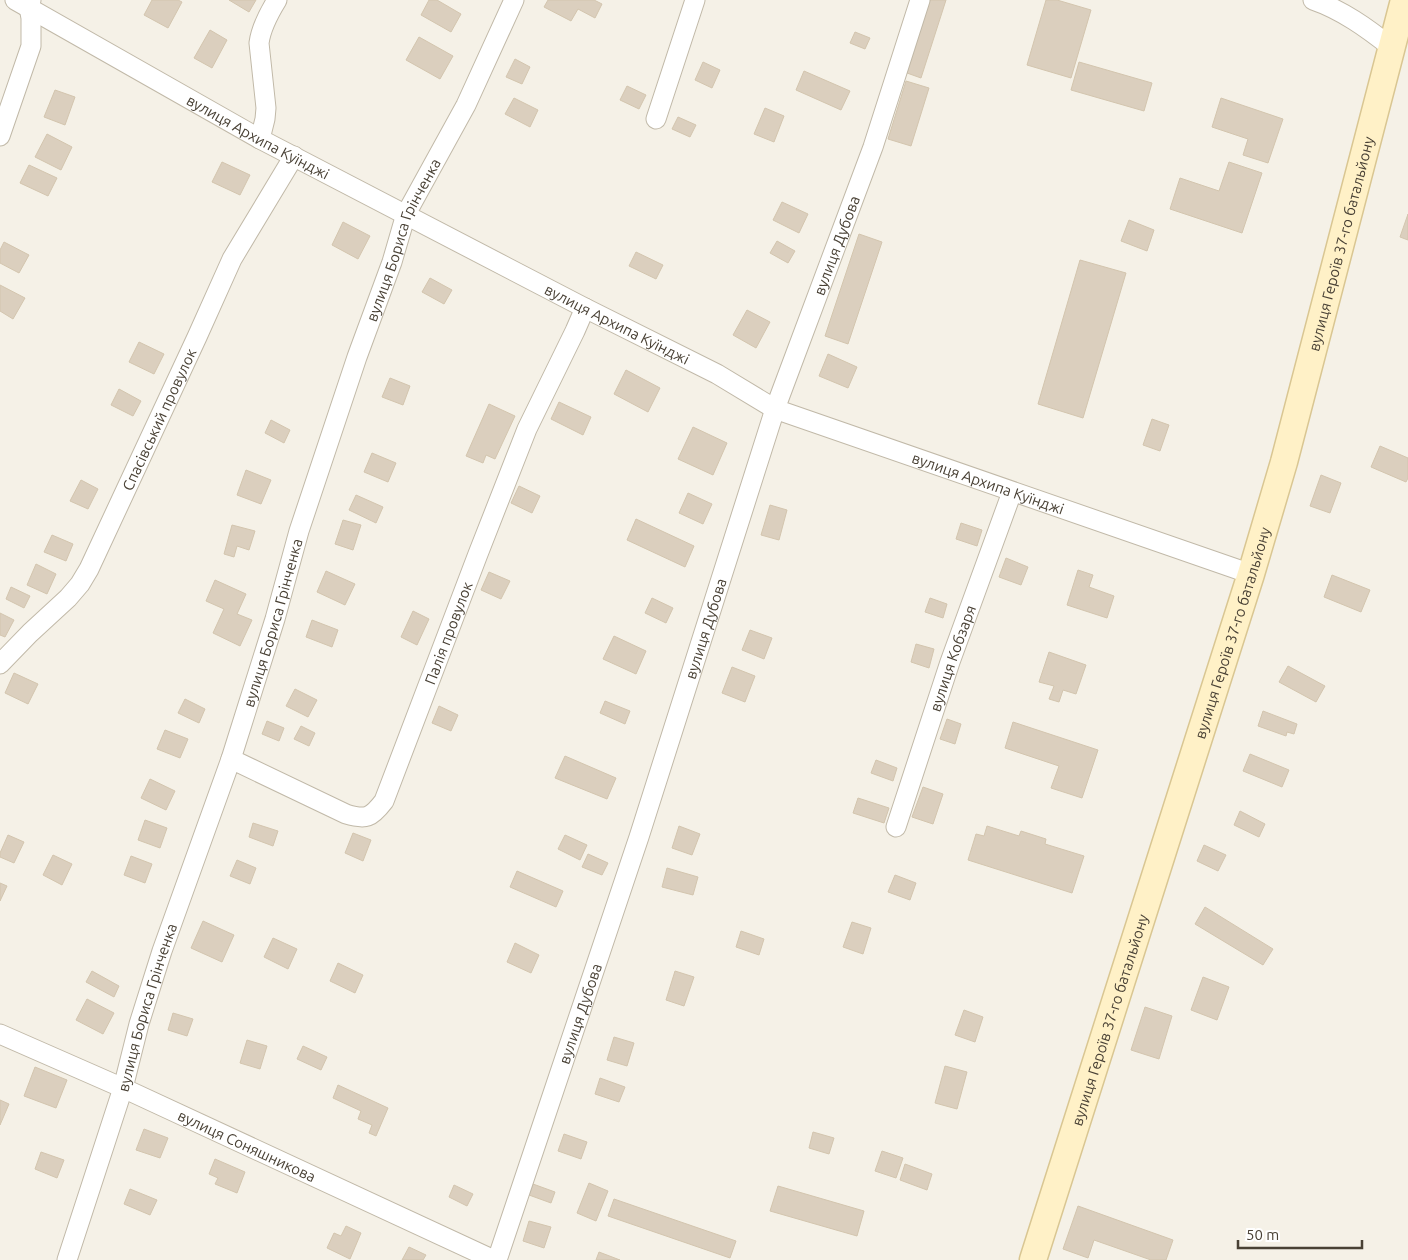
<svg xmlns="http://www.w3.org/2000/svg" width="1408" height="1260" font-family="Ubuntu,sans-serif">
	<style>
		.building { fill: #dbcfbe; stroke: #d3c5ae }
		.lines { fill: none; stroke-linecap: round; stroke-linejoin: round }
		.street-casing { stroke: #c1b9a8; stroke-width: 21 }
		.secondary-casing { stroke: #d9c692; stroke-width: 29 }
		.street { stroke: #fff; stroke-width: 19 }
		.secondary { stroke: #fff1c7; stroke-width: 26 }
		.labels { text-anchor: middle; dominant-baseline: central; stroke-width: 5; stroke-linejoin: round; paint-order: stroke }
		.street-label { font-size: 15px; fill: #494135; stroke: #fff }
	</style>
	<rect width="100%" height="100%" fill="#f5f1e7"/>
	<path class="building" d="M 152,0 L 178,0 L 182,2 L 168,28 L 144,15 Z
		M 229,0 L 256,0 L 249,12 Z
		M 429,0 L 437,0 L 461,14 L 451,32 L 421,15 Z
		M 548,0 L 594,0 L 602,4 L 595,18 L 578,9 L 571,21 L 544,7 Z
		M 930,0 L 946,0 L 921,78 L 907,73 Z
		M 1046,0 L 1057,0 L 1091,10 L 1071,78 L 1027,65 Z
		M 210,30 L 227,40 L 212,68 L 194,58 Z
		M 855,32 L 870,38 L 865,49 L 850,43 Z
		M 419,37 L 453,56 L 440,79 L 406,60 Z
		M 515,59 L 530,67 L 522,84 L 506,77 Z
		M 703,62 L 720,70 L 712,88 L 695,80 Z
		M 1079,62 L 1152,83 L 1144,111 L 1071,90 Z
		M 804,71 L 850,91 L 841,110 L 796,90 Z
		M 906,81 L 929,88 L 911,146 L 888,139 Z
		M 627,86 L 646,95 L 639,109 L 620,100 Z
		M 55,90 L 75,97 L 65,125 L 44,117 Z
		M 514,98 L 538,110 L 530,127 L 505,114 Z
		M 1221,98 L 1283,119 L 1268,163 L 1243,155 L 1248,139 L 1212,127 Z
		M 765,108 L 784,116 L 774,142 L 754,134 Z
		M 678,117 L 696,125 L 690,137 L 672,129 Z
		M 47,134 L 72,147 L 61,170 L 35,157 Z
		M 222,162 L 250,175 L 240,195 L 212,182 Z
		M 1229,162 L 1262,173 L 1242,233 L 1170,209 L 1180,178 L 1219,191 Z
		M 29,165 L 57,178 L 48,196 L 20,183 Z
		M 782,202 L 808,214 L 799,233 L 773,220 Z
		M 1408,214 L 1408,240 L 1400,237 Z
		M 1129,220 L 1154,230 L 1147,251 L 1121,241 Z
		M 343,222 L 370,236 L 358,259 L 332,245 Z
		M 859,234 L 882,242 L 848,344 L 825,336 Z
		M 777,241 L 795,251 L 788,263 L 770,253 Z
		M 4,242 L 29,255 L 19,273 L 0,263 L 0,250 Z
		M 636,252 L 663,265 L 656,279 L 629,266 Z
		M 1080,260 L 1126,273 L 1083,418 L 1038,404 Z
		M 430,278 L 452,290 L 444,304 L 422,292 Z
		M 0,285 L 25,298 L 13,319 L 0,311 Z
		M 747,310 L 770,322 L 756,348 L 733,335 Z
		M 139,342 L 164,354 L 154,374 L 129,362 Z
		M 828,354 L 857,367 L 848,388 L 819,376 Z
		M 626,370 L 660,388 L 648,412 L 614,394 Z
		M 390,378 L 410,386 L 403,405 L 382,397 Z
		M 119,389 L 141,401 L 133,416 L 111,405 Z
		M 559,402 L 591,417 L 583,435 L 551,419 Z
		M 489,404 L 515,416 L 495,459 L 486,455 L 483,463 L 466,456 Z
		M 1152,419 L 1169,425 L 1160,451 L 1143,445 Z
		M 271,420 L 290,430 L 284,443 L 265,433 Z
		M 693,427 L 727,443 L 713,475 L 678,459 Z
		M 1380,446 L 1408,458 L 1408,478 L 1406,482 L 1371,467 Z
		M 372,453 L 396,463 L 388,482 L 364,472 Z
		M 246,470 L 271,480 L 261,504 L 237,495 Z
		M 1321,475 L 1341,483 L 1330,513 L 1310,506 Z
		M 81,480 L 98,489 L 88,509 L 70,501 Z
		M 519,486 L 540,496 L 532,513 L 511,503 Z
		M 688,493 L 712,504 L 703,524 L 679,513 Z
		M 356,495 L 383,507 L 376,523 L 349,510 Z
		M 770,505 L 787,510 L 779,540 L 761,535 Z
		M 636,519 L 694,546 L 685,567 L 627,540 Z
		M 343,520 L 361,525 L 353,550 L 335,544 Z
		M 961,523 L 982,530 L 977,546 L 956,539 Z
		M 232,525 L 255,531 L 249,550 L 237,546 L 234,557 L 224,554 Z
		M 52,535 L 73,544 L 66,561 L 44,552 Z
		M 1006,558 L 1028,567 L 1021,585 L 999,577 Z
		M 36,564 L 56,574 L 47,594 L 27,585 Z
		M 1078,570 L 1093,575 L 1089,587 L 1114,596 L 1107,618 L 1067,605 Z
		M 326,571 L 355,584 L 345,605 L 317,592 Z
		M 489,572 L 510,581 L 501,599 L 481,590 Z
		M 1332,575 L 1370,590 L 1361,612 L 1324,597 Z
		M 215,580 L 246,594 L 237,614 L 252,620 L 240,646 L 213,633 L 224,609 L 206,601 Z
		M 11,587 L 30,596 L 24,608 L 6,599 Z
		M 652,598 L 673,608 L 666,623 L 645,613 Z
		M 930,598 L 947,604 L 943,618 L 925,612 Z
		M 413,611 L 429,619 L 417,645 L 401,637 Z
		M 0,613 L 14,620 L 5,637 L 0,635 Z
		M 312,620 L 338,630 L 332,647 L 306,637 Z
		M 750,630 L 772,638 L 764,659 L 742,650 Z
		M 614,636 L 646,651 L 636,674 L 603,659 Z
		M 916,644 L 934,649 L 929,668 L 911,662 Z
		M 1049,652 L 1086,665 L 1076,694 L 1063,690 L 1059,702 L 1049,699 L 1054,686 L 1039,682 Z
		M 1288,666 L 1325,686 L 1316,702 L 1279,682 Z
		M 732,667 L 755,676 L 745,702 L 722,693 Z
		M 14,673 L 38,684 L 28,704 L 5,693 Z
		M 295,689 L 317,700 L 308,717 L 286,706 Z
		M 185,699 L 205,709 L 199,723 L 178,713 Z
		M 605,701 L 630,711 L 625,724 L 600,713 Z
		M 439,706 L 458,715 L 451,731 L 432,723 Z
		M 1263,711 L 1297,724 L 1294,734 L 1287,732 L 1286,736 L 1258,726 Z
		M 947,719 L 961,724 L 955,744 L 940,739 Z
		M 267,721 L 284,728 L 279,741 L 262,734 Z
		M 1013,722 L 1098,750 L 1082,798 L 1051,788 L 1059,766 L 1005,748 Z
		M 301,726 L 315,733 L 309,746 L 294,739 Z
		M 165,730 L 188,739 L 180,758 L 157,749 Z
		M 1250,754 L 1289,770 L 1282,787 L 1243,771 Z
		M 565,756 L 616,778 L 607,799 L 555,778 Z
		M 876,760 L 897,768 L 893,781 L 871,773 Z
		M 150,779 L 175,791 L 166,810 L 141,798 Z
		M 923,787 L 943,794 L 933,824 L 912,817 Z
		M 858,798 L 889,808 L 884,823 L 853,813 Z
		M 1240,811 L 1265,824 L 1259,837 L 1234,825 Z
		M 145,820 L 167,828 L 160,848 L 138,840 Z
		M 253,823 L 278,831 L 273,846 L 249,837 Z
		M 679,826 L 700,834 L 692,855 L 672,848 Z
		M 987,826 L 1019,836 L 1021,831 L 1046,839 L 1045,844 L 1084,856 L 1072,893 L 968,860 L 976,834 L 984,836 Z
		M 353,833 L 371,840 L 363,861 L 345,853 Z
		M 8,835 L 24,842 L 14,863 L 0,857 L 0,853 Z
		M 565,835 L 587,845 L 580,860 L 558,849 Z
		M 1204,845 L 1226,855 L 1218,871 L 1197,861 Z
		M 588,854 L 608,863 L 602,875 L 582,867 Z
		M 53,855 L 72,864 L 62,885 L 43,875 Z
		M 131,856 L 152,864 L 145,883 L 124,875 Z
		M 237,860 L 256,868 L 250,884 L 230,876 Z
		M 667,868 L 698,877 L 693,895 L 662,887 Z
		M 517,871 L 563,891 L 556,907 L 510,887 Z
		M 895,875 L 916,883 L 910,900 L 888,892 Z
		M 0,883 L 7,886 L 0,901 Z
		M 1205,907 L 1273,949 L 1263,965 L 1195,924 Z
		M 203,921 L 234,935 L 222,962 L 191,948 Z
		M 852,922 L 871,928 L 863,954 L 843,947 Z
		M 741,931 L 764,939 L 759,955 L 736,947 Z
		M 273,938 L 297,949 L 288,969 L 264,957 Z
		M 515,943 L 539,955 L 531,973 L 507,962 Z
		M 338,963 L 363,975 L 355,993 L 330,981 Z
		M 92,971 L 119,986 L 114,997 L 86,982 Z
		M 675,971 L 694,977 L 684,1006 L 666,1000 Z
		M 1203,977 L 1229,987 L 1217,1020 L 1191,1010 Z
		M 87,999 L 114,1013 L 103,1034 L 76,1020 Z
		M 1145,1007 L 1172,1016 L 1159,1059 L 1131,1050 Z
		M 964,1010 L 983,1017 L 975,1042 L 955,1035 Z
		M 173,1013 L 193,1019 L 187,1036 L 168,1030 Z
		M 614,1037 L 634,1043 L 627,1066 L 607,1060 Z
		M 247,1040 L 267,1046 L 260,1069 L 240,1063 Z
		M 303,1046 L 327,1057 L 321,1070 L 297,1059 Z
		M 945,1066 L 967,1072 L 957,1109 L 935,1103 Z
		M 35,1067 L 67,1080 L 56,1108 L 24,1096 Z
		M 600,1078 L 625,1087 L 619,1102 L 595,1094 Z
		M 338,1085 L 388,1108 L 376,1136 L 369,1133 L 372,1125 L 358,1119 L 361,1111 L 333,1098 Z
		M 0,1100 L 9,1104 L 0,1125 Z
		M 144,1129 L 168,1138 L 160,1158 L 136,1150 Z
		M 813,1132 L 834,1138 L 829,1154 L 809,1148 Z
		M 564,1134 L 587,1142 L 581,1159 L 558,1151 Z
		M 882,1151 L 903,1158 L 896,1178 L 875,1171 Z
		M 41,1152 L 64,1160 L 57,1178 L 35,1169 Z
		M 215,1159 L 245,1172 L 237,1193 L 215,1184 L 218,1178 L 209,1174 Z
		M 905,1164 L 932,1174 L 927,1190 L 900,1180 Z
		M 589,1183 L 608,1191 L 596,1221 L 577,1213 Z
		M 533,1184 L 555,1192 L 551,1203 L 529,1195 Z
		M 454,1185 L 473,1194 L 467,1206 L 449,1197 Z
		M 778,1186 L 864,1211 L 857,1236 L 770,1211 Z
		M 130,1189 L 157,1200 L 150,1215 L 124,1204 Z
		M 614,1199 L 736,1241 L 730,1258 L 608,1216 Z
		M 1078,1206 L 1173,1240 L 1166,1260 L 1151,1260 L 1094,1240 L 1088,1258 L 1063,1249 Z
		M 529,1221 L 551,1227 L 544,1248 L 523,1241 Z
		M 346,1226 L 361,1233 L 350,1259 L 327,1248 L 334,1233 L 341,1236 Z
		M 409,1247 L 426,1255 L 423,1260 L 402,1260 Z
		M 599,1252 L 620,1260 L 596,1260 Z"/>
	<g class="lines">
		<g class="street-casing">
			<g id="street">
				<path id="s1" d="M 15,0 L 260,139 L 585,308 L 717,374 L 775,409 L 1251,574"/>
				<path d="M 1313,0 C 1342,10 1367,28 1391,47"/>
				<path d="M 656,119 L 695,0"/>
				<path d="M 0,136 L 31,46 L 31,18 L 29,7 L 31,0"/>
				<path d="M 260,139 L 265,119 L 266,108 L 259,43 C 261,28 269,13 277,0"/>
				<path id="s2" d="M 0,664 L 30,633 L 68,598 L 80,584 L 89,569 L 197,337 L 232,259 L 294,156"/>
				<path id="s3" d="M 231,759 L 346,814 C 366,820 371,818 384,801 L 478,554 L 527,429 L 575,331 L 585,308"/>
				<path id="s4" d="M 896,827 L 950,662 L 1012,492"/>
				<path id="s5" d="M 0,1034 L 123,1088 L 494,1260"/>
				<path id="s6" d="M 67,1260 L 123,1088 L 139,1024 L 162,951 L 231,759 L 275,619 L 299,531 L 357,357 L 392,262 L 406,214 L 466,105 L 514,0"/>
				<path id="s7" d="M 497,1260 L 639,837 L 775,409 L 873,147 L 920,0"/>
			</g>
		</g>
		<g class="secondary-casing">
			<g id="secondary">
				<path id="s8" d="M 1033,1260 L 1251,574 L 1284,462 L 1404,0"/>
			</g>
		</g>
		<use href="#street" class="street"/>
		<use href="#secondary" class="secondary"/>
	</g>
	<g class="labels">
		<g class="street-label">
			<text stroke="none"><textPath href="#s1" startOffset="279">вулиця Архипа Куїнджі</textPath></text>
			<text stroke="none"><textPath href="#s6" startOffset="1075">вулиця Бориса Грінченка</textPath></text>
			<text stroke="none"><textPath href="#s8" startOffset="1062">вулиця Героїв 37-го батальйону</textPath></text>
			<text stroke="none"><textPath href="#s7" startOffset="1070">вулиця Дубова</textPath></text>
			<text stroke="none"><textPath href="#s1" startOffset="684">вулиця Архипа Куїнджі</textPath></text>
			<text stroke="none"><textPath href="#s2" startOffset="296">Спасівський провулок</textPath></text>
			<text stroke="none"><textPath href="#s1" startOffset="1089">вулиця Архипа Куїнджі</textPath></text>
			<text stroke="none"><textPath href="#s6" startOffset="670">вулиця Бориса Грінченка</textPath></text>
			<text stroke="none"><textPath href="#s7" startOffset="665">вулиця Дубова</textPath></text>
			<text stroke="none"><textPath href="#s3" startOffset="352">Палія провулок</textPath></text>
			<text stroke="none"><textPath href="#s8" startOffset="658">вулиця Героїв 37-го батальйону</textPath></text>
			<text stroke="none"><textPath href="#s4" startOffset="178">вулиця Кобзаря</textPath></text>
			<text stroke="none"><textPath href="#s6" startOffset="265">вулиця Бориса Грінченка</textPath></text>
			<text stroke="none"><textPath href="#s7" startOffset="260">вулиця Дубова</textPath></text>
			<text stroke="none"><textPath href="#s8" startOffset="252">вулиця Героїв 37-го батальйону</textPath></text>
			<text stroke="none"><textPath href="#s5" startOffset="271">вулиця Соняшникова</textPath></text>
		</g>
	</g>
	<path d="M1238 1240v8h124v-8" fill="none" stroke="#494135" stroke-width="2.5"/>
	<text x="1246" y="1240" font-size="15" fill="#494135" stroke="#ffffff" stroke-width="4" paint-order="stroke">50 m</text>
</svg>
